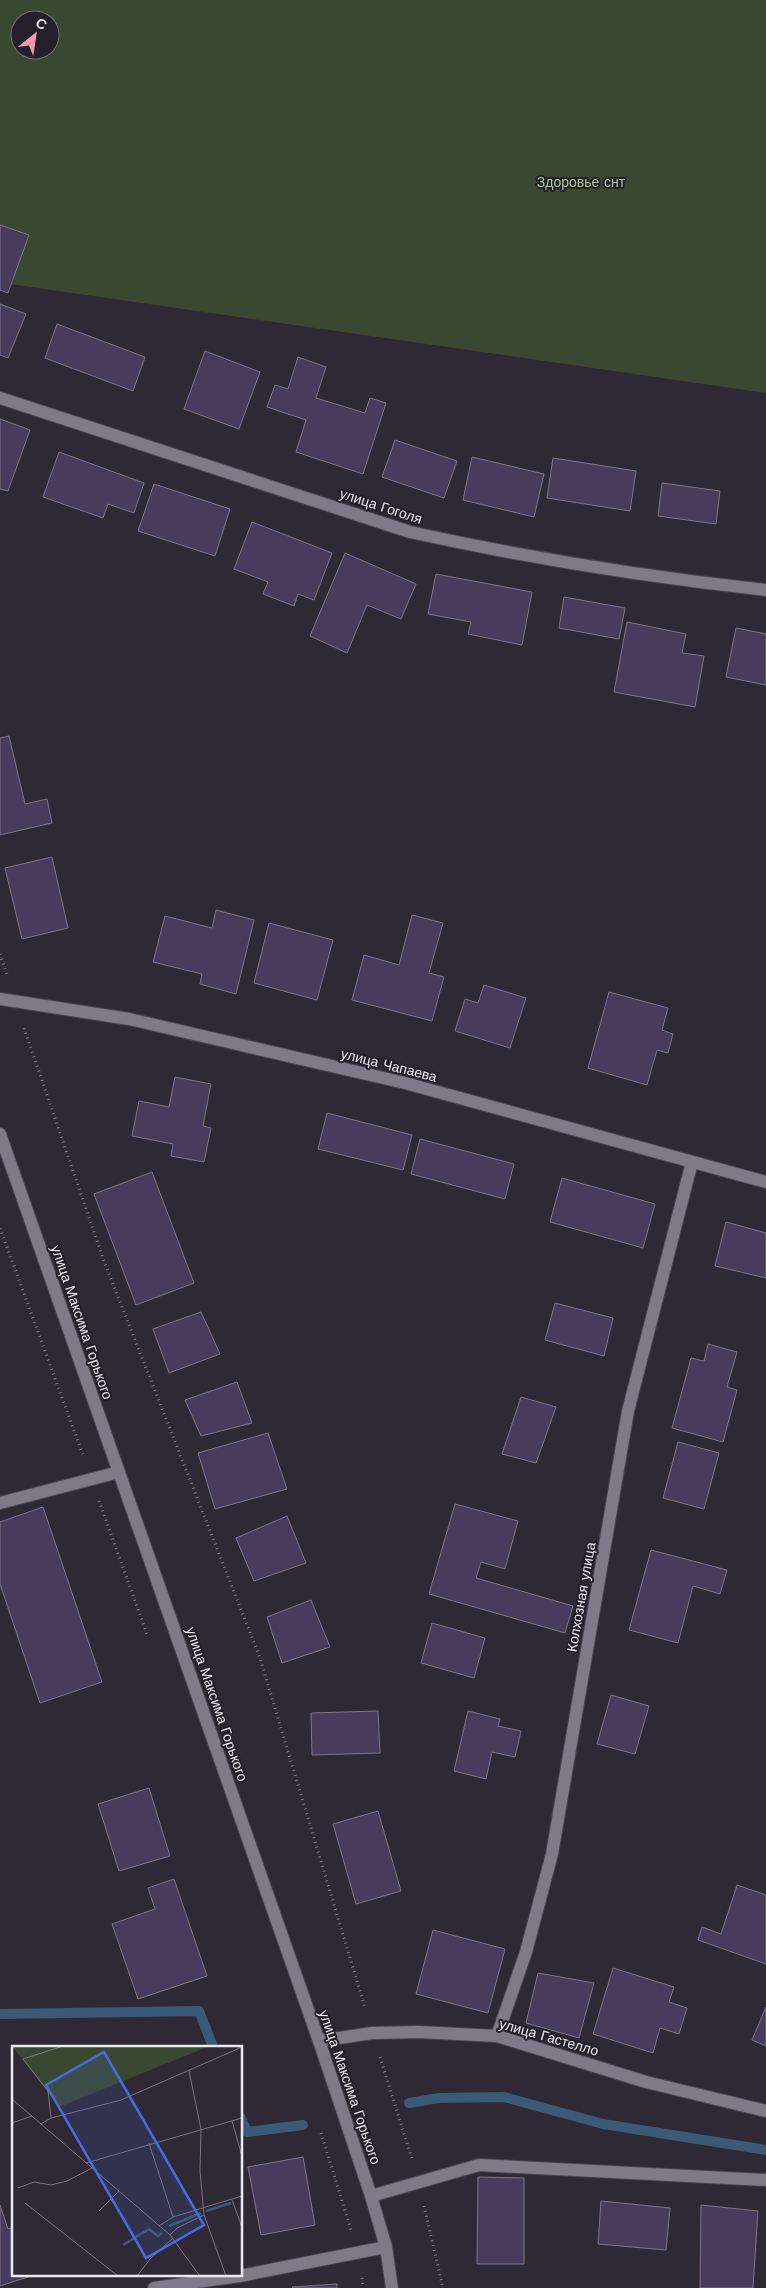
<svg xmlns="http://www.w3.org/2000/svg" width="766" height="2288" font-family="'Work Sans',sans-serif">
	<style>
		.green { fill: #3a4731; fill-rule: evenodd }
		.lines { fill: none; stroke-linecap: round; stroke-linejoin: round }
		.stream { stroke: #3a5a75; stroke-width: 10 }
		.building { fill: #493b5c; stroke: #7d7886 }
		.service-casing { stroke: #49464f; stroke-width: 14 }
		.minor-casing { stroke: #49464f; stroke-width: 14 }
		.tertiary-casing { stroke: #49464f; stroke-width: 14 }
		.path { stroke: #827e88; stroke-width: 3; stroke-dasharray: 1 4; stroke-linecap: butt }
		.service { stroke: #807a88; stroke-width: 12 }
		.minor { stroke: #807a88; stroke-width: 12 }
		.tertiary { stroke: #807a88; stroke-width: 12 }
		.labels { text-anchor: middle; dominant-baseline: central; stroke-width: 4; stroke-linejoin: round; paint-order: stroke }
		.park-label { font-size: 14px; fill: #a8cc92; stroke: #24202b }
		.street-label { font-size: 14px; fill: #ece9f1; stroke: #24202b }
		.inset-river { fill: none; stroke: #3a5a75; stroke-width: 2.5 }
		.inset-road { fill: none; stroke: #7a7680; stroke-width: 1 }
		.view { fill: #466ddd; fill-opacity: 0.15; stroke: #466ddd; stroke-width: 2.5 }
		.inset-edge { fill: none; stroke: #ece9f1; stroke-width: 2.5 }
	</style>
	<rect width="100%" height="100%" fill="#2e2935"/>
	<path class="green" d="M 0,0 L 766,0 L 766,393 L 3,283 L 0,263 ZM 20,20 L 50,20 L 50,50 L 20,50 Z"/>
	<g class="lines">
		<path class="stream" d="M 0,2014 L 199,2011 L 213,2047
			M 409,2103 L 439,2098 L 504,2097 L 603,2124 L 766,2150
			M 241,2118 L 247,2132 L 303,2125"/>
	</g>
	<path class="building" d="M 0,225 L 29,235 L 8,293 L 0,290 Z
		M 0,304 L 26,314 L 8,358 L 0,355 Z
		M 57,324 L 145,357 L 133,391 L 45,358 Z
		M 205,351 L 260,372 L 239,429 L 184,409 Z
		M 298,357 L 326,367 L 316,398 L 365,413 L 370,398 L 386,403 L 363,474 L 296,452 L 306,420 L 267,407 L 275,385 L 288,389 Z
		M 0,419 L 30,430 L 8,491 L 0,489 Z
		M 395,440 L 457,461 L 444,498 L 382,477 Z
		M 59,452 L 144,483 L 134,513 L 108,504 L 103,518 L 43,497 Z
		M 472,457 L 544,474 L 534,517 L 463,500 Z
		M 553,458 L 636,471 L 630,511 L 547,498 Z
		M 662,483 L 720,491 L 716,524 L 658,516 Z
		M 154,484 L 230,509 L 215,556 L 138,531 Z
		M 252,522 L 332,553 L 314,600 L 298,594 L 294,606 L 263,594 L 268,582 L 234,569 Z
		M 345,553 L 416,584 L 401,619 L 367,605 L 347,653 L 310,636 Z
		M 436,574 L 532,592 L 522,645 L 468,634 L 471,622 L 428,614 Z
		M 564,597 L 625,608 L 619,639 L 559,628 Z
		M 627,622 L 686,634 L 682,653 L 704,656 L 695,707 L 614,692 Z
		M 736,628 L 766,634 L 766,685 L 726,677 Z
		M 9,736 L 25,804 L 47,799 L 52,823 L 0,835 L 0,738 Z
		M 52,857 L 68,928 L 22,939 L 5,868 Z
		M 216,910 L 254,920 L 236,994 L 200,984 L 202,974 L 153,962 L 165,916 L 212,928 Z
		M 412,915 L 443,923 L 429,973 L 444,977 L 432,1021 L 352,1000 L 364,955 L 399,965 Z
		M 269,923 L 333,940 L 317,1000 L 254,983 Z
		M 484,985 L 526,998 L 510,1048 L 455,1031 L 465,999 L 478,1003 Z
		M 609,992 L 668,1008 L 662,1030 L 673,1034 L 668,1053 L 657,1050 L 647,1085 L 588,1068 Z
		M 175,1077 L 211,1084 L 203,1126 L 211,1128 L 204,1162 L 171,1156 L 173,1144 L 132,1136 L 139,1101 L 169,1107 Z
		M 327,1113 L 412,1135 L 403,1170 L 318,1149 Z
		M 420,1139 L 514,1164 L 505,1199 L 411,1174 Z
		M 152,1172 L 194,1283 L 136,1305 L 94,1194 Z
		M 562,1178 L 655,1204 L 643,1248 L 550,1222 Z
		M 726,1222 L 766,1233 L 766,1278 L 715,1266 Z
		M 555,1303 L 613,1318 L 604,1356 L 545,1340 Z
		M 201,1312 L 220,1354 L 169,1373 L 153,1329 Z
		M 708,1344 L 737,1352 L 727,1387 L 737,1390 L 723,1442 L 672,1428 L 691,1358 L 704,1361 Z
		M 237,1382 L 252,1423 L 201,1436 L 185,1400 Z
		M 521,1397 L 556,1407 L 536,1463 L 502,1454 Z
		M 268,1433 L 287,1489 L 215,1509 L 198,1453 Z
		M 678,1442 L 719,1453 L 704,1509 L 663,1498 Z
		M 455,1504 L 518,1521 L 505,1569 L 481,1562 L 476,1578 L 573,1606 L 565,1633 L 429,1594 Z
		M 43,1507 L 102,1682 L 40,1703 L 0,1584 L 0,1522 Z
		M 287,1516 L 306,1563 L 254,1581 L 236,1538 Z
		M 651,1550 L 727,1570 L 720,1594 L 693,1586 L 678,1643 L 629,1630 Z
		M 311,1600 L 330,1647 L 282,1663 L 267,1617 Z
		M 432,1623 L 485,1638 L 474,1678 L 421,1663 Z
		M 611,1695 L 649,1706 L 635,1754 L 597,1744 Z
		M 378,1711 L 380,1753 L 312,1755 L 311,1713 Z
		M 468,1711 L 500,1719 L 498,1726 L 521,1731 L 515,1757 L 492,1752 L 486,1779 L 454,1771 Z
		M 149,1788 L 170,1856 L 119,1871 L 98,1804 Z
		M 378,1811 L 401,1891 L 356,1904 L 333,1824 Z
		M 174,1879 L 207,1976 L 138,1999 L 112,1924 L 155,1909 L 148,1888 Z
		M 737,1885 L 766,1895 L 766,1964 L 698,1940 L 702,1927 L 721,1934 Z
		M 433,1930 L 505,1949 L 488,2013 L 416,1994 Z
		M 613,1968 L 674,1987 L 669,2002 L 687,2008 L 679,2034 L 660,2028 L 653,2053 L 593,2034 Z
		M 538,1973 L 594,1983 L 579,2038 L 526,2023 Z
		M 766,2007 L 766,2046 L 752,2040 Z
		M 303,2157 L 315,2225 L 261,2235 L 248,2167 Z
		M 478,2177 L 524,2178 L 524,2264 L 477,2264 Z
		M 601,2201 L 670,2208 L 666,2250 L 598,2244 Z
		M 0,2205 L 8,2229 L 14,2227 L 14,2274 L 31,2276 L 0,2286 Z
		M 701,2205 L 758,2211 L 753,2288 L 700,2288 Z
		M 337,2284 L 337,2288 L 293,2288 L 292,2287 Z"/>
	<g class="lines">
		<g class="service-casing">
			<path id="service" d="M 0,1503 L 119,1472
				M 371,2196 L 479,2165 L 766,2180"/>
		</g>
		<g class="minor-casing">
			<path id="minor" d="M 0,398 L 410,532 C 528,558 646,577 766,590
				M 0,999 L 129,1019 L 405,1083 L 766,1182
				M 497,2036 L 526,1952 L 552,1854 L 628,1411 L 692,1162
				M 319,2041 L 372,2033 L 419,2032 L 497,2036 L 646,2082 L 766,2111
				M 154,2288 L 240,2276 L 386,2247"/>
		</g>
		<g class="tertiary-casing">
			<path id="tertiary" d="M 0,1134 L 319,2041 L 371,2196 L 386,2247 L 392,2288"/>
		</g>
		<path class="path" d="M 0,954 L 7,974
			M 24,1028 L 104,1261 L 260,1658 L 365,2008
			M 0,1228 L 83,1455
			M 99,1501 L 148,1637
			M 380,2057 L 412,2159
			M 321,2133 L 351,2230
			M 424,2206 L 443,2288
			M 362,2278 L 363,2288"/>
		<use href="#service" class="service"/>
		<use href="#minor" class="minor"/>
		<use href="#tertiary" class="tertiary"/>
	</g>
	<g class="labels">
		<g class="park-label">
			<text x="581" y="182">Здоровье снт</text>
		</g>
		<g class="street-label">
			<text transform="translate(381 506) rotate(18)">улица Гоголя</text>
			<text transform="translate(389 1065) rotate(14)">улица Чапаева</text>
			<text transform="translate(82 1322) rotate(71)">улица Максима Горького</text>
			<text transform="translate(581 1597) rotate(-80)">Колхозная улица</text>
			<text transform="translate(217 1704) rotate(71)">улица Максима Горького</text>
			<text transform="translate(549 2037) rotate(16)">улица Гастелло</text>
			<text transform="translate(350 2087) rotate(71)">улица Максима Горького</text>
		</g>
	</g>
	<g transform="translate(12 2046)">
		<rect width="230" height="230" fill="#2e2935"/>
		<path d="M 0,0 L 198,0 L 47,61 Z" fill="#3a4731"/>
		<path class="inset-river" d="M 194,165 L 219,157M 157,180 L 189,167M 111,199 L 137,183 L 146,190 L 150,187"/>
		<path class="inset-road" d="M 177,25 L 189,83 L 188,125 L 192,169 L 214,230M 0,53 L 158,189 L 188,230M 39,72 L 36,45 L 11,13 L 51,0M 220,75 L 230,110M 0,77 L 20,70M 29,78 L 39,72 L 109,54 L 230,1M 137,97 L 161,171M 74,117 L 230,72M 6,142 L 22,136 L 39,139 L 55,135 L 80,122M 220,154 L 230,181M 13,157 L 106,230M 87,165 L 107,145M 147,180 L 161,171 L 230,150M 158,189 L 165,182 L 192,169M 125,230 L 138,213 L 161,192"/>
		<path class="view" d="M 92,6 L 192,179 L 134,212 L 34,39 Z"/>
		<rect width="230" height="230" class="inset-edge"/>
	</g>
	<g transform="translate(35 35) rotate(30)"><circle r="24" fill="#24202b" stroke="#74707a"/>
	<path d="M0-4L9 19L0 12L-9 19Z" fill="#f29aaf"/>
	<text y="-8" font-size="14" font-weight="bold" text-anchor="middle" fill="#ece9f1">С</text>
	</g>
</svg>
